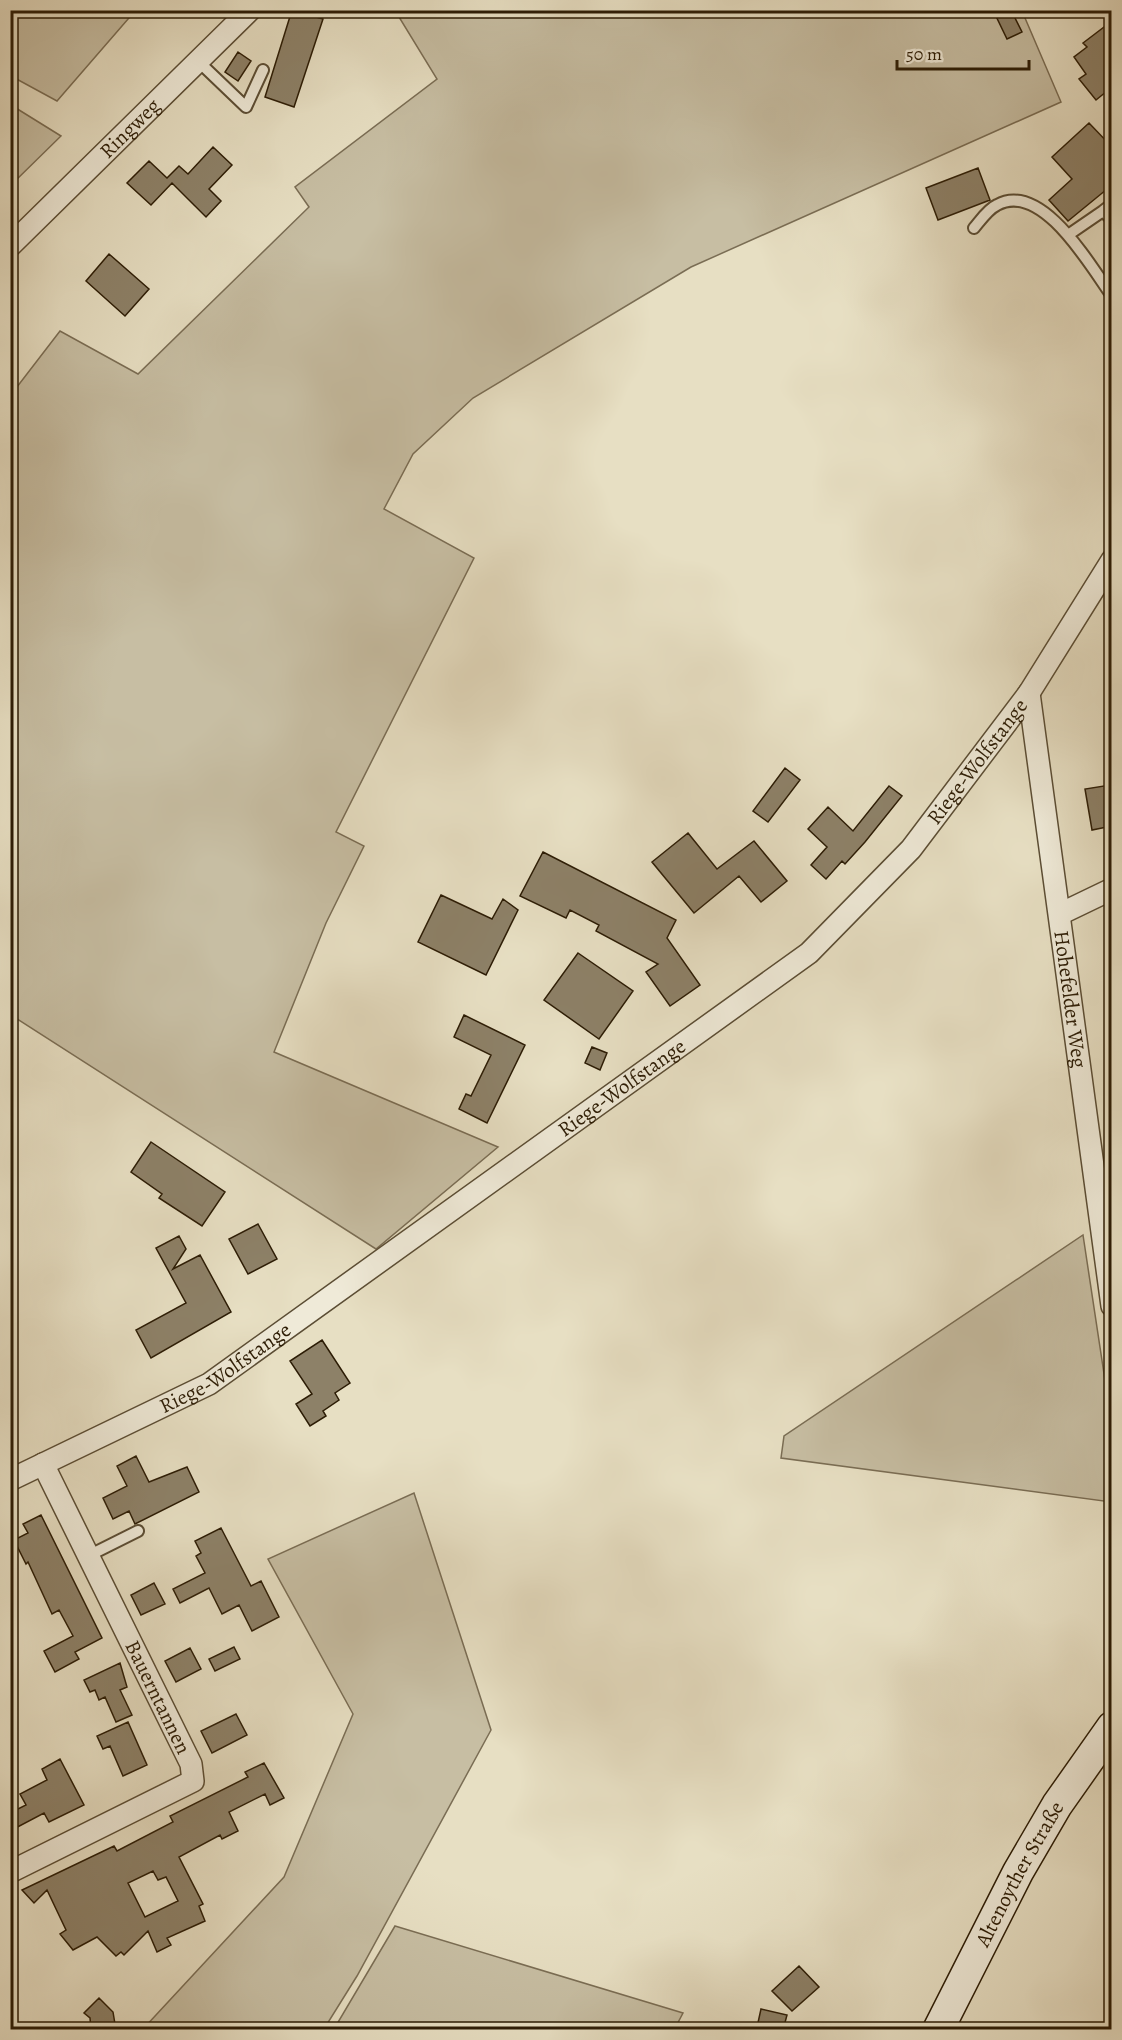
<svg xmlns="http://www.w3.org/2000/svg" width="1122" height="2040" font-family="Alegreya,serif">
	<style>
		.green { fill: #c7bea3; stroke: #7a6d54; stroke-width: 1.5 }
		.building { fill: #8d8168; stroke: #2c1c05; stroke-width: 1.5; fill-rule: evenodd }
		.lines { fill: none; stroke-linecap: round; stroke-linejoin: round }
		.service-casing { stroke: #5b4d34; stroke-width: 14 }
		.minor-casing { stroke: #5b4d34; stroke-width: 24 }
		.secondary-casing { stroke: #2c1c05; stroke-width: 33 }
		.service { stroke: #efead8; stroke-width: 10 }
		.minor { stroke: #efead8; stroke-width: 21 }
		.secondary { stroke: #efead8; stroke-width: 30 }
		.labels { text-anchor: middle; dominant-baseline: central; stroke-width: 5; stroke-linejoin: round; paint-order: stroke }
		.street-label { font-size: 21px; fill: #2c1c05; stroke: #efead8 }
	</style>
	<rect width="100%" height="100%" fill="#e7dfc3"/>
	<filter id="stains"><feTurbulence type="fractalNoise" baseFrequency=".00333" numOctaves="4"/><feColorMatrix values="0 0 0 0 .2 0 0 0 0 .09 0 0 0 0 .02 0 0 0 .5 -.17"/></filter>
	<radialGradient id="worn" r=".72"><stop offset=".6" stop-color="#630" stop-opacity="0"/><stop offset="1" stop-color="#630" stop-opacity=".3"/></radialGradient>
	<path class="green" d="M 10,11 L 11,10 L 135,11 L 57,101 L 11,76 Z
		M 410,11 L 1022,11 L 1061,102 L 691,267 L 473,398 L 413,454 L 384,509 L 474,558 L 336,832 L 364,846 L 326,923 L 274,1052 L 498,1147 L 376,1249 L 11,1015 L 10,396 L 60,331 L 138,374 L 309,207 L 295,187 L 437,79 L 399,17 Z
		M 11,105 L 61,136 L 11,185 Z
		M 1083,1235 L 1111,1420 L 1111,1502 L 781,1458 L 784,1436 Z
		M 414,1493 L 491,1730 L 357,1976 L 324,2029 L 143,2029 L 284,1877 L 353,1714 L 268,1559 Z
		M 395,1926 L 683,2013 L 674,2030 L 334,2029 Z"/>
	<path class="building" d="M 292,10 L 323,19 L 294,107 L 265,97 Z
		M 993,10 L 1011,10 L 1022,32 L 1007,39 Z
		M 1112,21 L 1112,87 L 1096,100 L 1079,79 L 1086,74 L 1074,57 L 1087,47 L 1083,43 Z
		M 238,52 L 251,61 L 238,81 L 225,72 Z
		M 1089,123 L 1112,147 L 1112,185 L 1068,221 L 1049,200 L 1072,179 L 1052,157 Z
		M 213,147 L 232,165 L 209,189 L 221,201 L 206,217 L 172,183 L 151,205 L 127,183 L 149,161 L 167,178 L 179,166 L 188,174 Z
		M 978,168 L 990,200 L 938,220 L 926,188 Z
		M 109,254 L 149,289 L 125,316 L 86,281 Z
		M 785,768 L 800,780 L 768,822 L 753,811 Z
		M 1110,785 L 1112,826 L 1092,830 L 1085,789 Z
		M 889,786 L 902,796 L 865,842 L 845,864 L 842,861 L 826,879 L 811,865 L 827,847 L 808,829 L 828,807 L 853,831 Z
		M 688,833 L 717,869 L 754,841 L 787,881 L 761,902 L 739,876 L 694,913 L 652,862 Z
		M 543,852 L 676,920 L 667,938 L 700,985 L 670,1006 L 646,972 L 658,964 L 596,931 L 599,925 L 570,910 L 566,918 L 520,896 Z
		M 441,895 L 492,919 L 503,899 L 518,910 L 486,975 L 418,942 Z
		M 578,953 L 633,991 L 599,1039 L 544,1000 Z
		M 464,1015 L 525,1045 L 487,1123 L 459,1109 L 466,1094 L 471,1096 L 491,1055 L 454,1037 Z
		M 592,1047 L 607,1053 L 600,1070 L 585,1063 Z
		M 151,1142 L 225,1192 L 202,1226 L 159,1198 L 162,1194 L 131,1172 Z
		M 258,1224 L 277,1259 L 248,1274 L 229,1239 Z
		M 179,1236 L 186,1249 L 173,1269 L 200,1255 L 231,1312 L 151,1358 L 136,1330 L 186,1303 L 156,1248 Z
		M 322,1340 L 350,1383 L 335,1393 L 339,1400 L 323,1411 L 326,1416 L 310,1426 L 296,1404 L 312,1394 L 290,1361 Z
		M 136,1456 L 149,1482 L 187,1467 L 199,1492 L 135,1524 L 129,1511 L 113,1519 L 103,1498 L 127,1486 L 117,1466 Z
		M 41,1515 L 102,1638 L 75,1652 L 79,1659 L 55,1672 L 44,1651 L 73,1636 L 59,1610 L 52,1614 L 28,1562 L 26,1564 L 14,1540 L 28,1533 L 23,1524 Z
		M 221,1528 L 251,1586 L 261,1581 L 279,1617 L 252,1631 L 239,1605 L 222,1614 L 209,1588 L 180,1603 L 173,1589 L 205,1573 L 196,1556 L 201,1553 L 195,1541 Z
		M 154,1583 L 165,1604 L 141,1615 L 131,1595 Z
		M 234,1647 L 240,1659 L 215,1671 L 209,1659 Z
		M 190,1648 L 201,1669 L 176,1682 L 165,1661 Z
		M 120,1663 L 127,1687 L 120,1690 L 132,1715 L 116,1722 L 105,1697 L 99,1700 L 95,1690 L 90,1692 L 84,1680 Z
		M 236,1714 L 247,1735 L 212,1753 L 201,1731 Z
		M 128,1722 L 147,1765 L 123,1776 L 110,1746 L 103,1749 L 97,1736 Z
		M 60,1759 L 84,1805 L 49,1822 L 44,1813 L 10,1831 L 10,1813 L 26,1805 L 20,1794 L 47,1780 L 42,1769 Z
		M 264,1763 L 284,1798 L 270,1805 L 265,1794 L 229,1812 L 238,1831 L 222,1839 L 220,1835 L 179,1857 L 203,1904 L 199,1906 L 205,1921 L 167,1938 L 171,1945 L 157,1952 L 148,1931 L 124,1955 L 121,1952 L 116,1956 L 97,1937 L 73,1950 L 60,1934 L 66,1930 L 47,1890 L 34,1903 L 22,1890 L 114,1846 L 117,1851 L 173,1822 L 170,1816 L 248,1777 L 245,1772 ZM 153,1871 L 158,1880 L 166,1877 L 178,1901 L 145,1917 L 128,1883 Z
		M 799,1966 L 819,1987 L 792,2011 L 772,1991 Z
		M 99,1998 L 113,2012 L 116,2030 L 91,2030 L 90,2018 L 84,2013 Z
		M 761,2009 L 787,2015 L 783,2030 L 757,2027 Z"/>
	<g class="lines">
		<g class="service-casing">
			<path id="service" d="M 199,62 L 246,107 L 263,70
				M 1112,204 L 1103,211 L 1112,220
				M 974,228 C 980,221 988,209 997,205 C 1042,180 1091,267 1112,296
				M 1068,235 L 1103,211
				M 88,1556 L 138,1531"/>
		</g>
		<g class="minor-casing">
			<g id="minor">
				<path id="s1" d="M 10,246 L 250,10"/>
				<path id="s2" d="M 1029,693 L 1112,1306"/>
				<path d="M 1060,914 L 1112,889"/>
				<path id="s3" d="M 10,1480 L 209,1384 L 809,953 L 911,849 L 1029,693 L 1112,560"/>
				<path d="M 10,1872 L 193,1781 L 191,1764 L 43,1464"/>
			</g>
		</g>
		<g class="secondary-casing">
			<g id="secondary">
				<path id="s4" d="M 938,2030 L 1018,1872 L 1057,1805 L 1112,1727"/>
			</g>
		</g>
		<use href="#service" class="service"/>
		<use href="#minor" class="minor"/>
		<use href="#secondary" class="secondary"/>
	</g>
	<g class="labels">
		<g class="street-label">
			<text stroke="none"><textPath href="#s1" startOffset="168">Ringweg</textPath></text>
			<text stroke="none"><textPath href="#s3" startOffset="1215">Riege-Wolfstange</textPath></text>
			<text stroke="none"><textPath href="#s2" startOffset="309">Hohefelder Weg</textPath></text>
			<text stroke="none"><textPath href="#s3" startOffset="729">Riege-Wolfstange</textPath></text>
			<text stroke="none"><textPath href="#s3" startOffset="243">Riege-Wolfstange</textPath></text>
			<text transform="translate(158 1697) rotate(64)">Bauerntannen</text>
			<text stroke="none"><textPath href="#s4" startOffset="176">Altenoyther Straße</textPath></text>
		</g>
	</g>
	<rect width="1122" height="2040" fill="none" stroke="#e7dfc3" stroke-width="36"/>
	<rect x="12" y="12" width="1098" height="2016" fill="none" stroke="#2c1c05" stroke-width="3"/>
	<rect x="18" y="18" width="1086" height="2004" fill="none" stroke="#2c1c05" stroke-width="1.5"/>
	<path d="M897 60v9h132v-9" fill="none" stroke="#2c1c05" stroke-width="3"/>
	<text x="906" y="60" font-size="18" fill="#2c1c05" stroke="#efead8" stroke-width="4.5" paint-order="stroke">50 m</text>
	<rect width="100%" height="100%" filter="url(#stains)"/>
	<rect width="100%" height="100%" fill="url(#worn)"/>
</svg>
